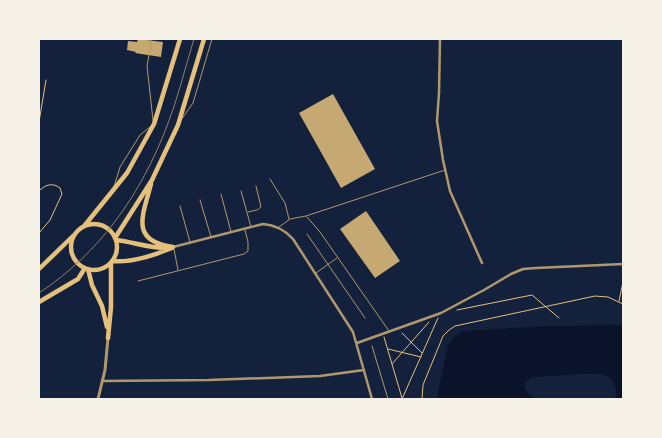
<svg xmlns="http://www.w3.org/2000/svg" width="662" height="438" font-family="'Noto Sans',sans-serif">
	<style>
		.water { fill: #0b132b }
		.building { fill: #c6a872 }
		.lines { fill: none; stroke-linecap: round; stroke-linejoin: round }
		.path { stroke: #e5c07b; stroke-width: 1 }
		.service { stroke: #b1986c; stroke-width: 1 }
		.minor { stroke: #b1986c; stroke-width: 2.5 }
		.tertiary { stroke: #b1986c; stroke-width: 3 }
		.trunk { stroke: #e5c07b; stroke-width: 4.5 }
		.tram { stroke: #918062; stroke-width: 1 }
	</style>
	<rect width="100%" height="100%" fill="#14213d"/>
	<path class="water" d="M 623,325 L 623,399 L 615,399 C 618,391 615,379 606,376 C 601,374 595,374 590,374 C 571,374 552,376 533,377 C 517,383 527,395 537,399 L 439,399 L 438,392 L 448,345 C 452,338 457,334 464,331 L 547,326 Z"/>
	<path class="building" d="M 138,39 L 163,42 L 161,57 L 135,53 L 136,52 L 127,50 L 128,41 L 137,42 Z
		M 333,94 L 375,169 L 341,188 L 299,113 Z
		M 366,211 L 400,261 L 375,278 L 340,229 Z"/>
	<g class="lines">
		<path class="path" d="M 39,122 L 46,80
			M 39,191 C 45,185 52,182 60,188 L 62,194 L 50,220 L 39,233
			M 619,301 L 623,282
			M 457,310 L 532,295 L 559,318
			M 402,333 L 422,353
			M 384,337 L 402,398
			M 388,349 L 421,357
			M 392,364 L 429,322
			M 402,399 L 438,318
			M 422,399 L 423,385 L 443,336 L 449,330 L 455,326 L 595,296 L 608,297 L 623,304"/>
		<path class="service" d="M 152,39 L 147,66 L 153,120
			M 181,120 L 193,103 L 212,39
			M 270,179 L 285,203 L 289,219
			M 114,187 L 120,167 L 140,135 L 150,127
			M 241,191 L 251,227
			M 221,194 L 231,232
			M 200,200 L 211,237
			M 180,206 L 190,242
			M 248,212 L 257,210 L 261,207 L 256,186
			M 307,217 L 320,232 L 389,331
			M 279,227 L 290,219 L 306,216 L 445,170
			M 307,234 L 365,318
			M 174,249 L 178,270
			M 316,273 L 337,258
			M 138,281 L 244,254 L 248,251 L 248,242 L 245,230
			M 372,346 L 388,399"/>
		<path class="minor" d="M 440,39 L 439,93 L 437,121 L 443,160 L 450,191 L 482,263
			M 173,247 L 263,224 C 275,225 285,230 293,239 L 353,332 L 372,399
			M 357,343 L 441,313 L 484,290 L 511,274 L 523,269 L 536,268 L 623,264
			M 102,381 L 209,380 L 320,376 L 364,370"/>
		<path class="tertiary" d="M 98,399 L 105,370 L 108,338"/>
		<path class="trunk" d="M 151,184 C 143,215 129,241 173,247
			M71 247a23 23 0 1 1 46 0a23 23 0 1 1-46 0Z
			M 85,225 L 127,173 L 154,124 L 180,39
			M 115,238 L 152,180 L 178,125 L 204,39
			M 116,240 C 133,242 149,248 166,248
			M 112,261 C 132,263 154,255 172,248
			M 39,269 L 73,236
			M 88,269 L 92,285 L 102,306 L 107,327
			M 39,302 L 78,279 L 85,268
			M 108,338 L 111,307 L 111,263"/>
		<path class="tram" d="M 39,293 C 100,253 141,194 167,126 C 178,98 185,68 194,39"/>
	</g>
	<rect width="662" height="438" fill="none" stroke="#f6f1e7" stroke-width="80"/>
</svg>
